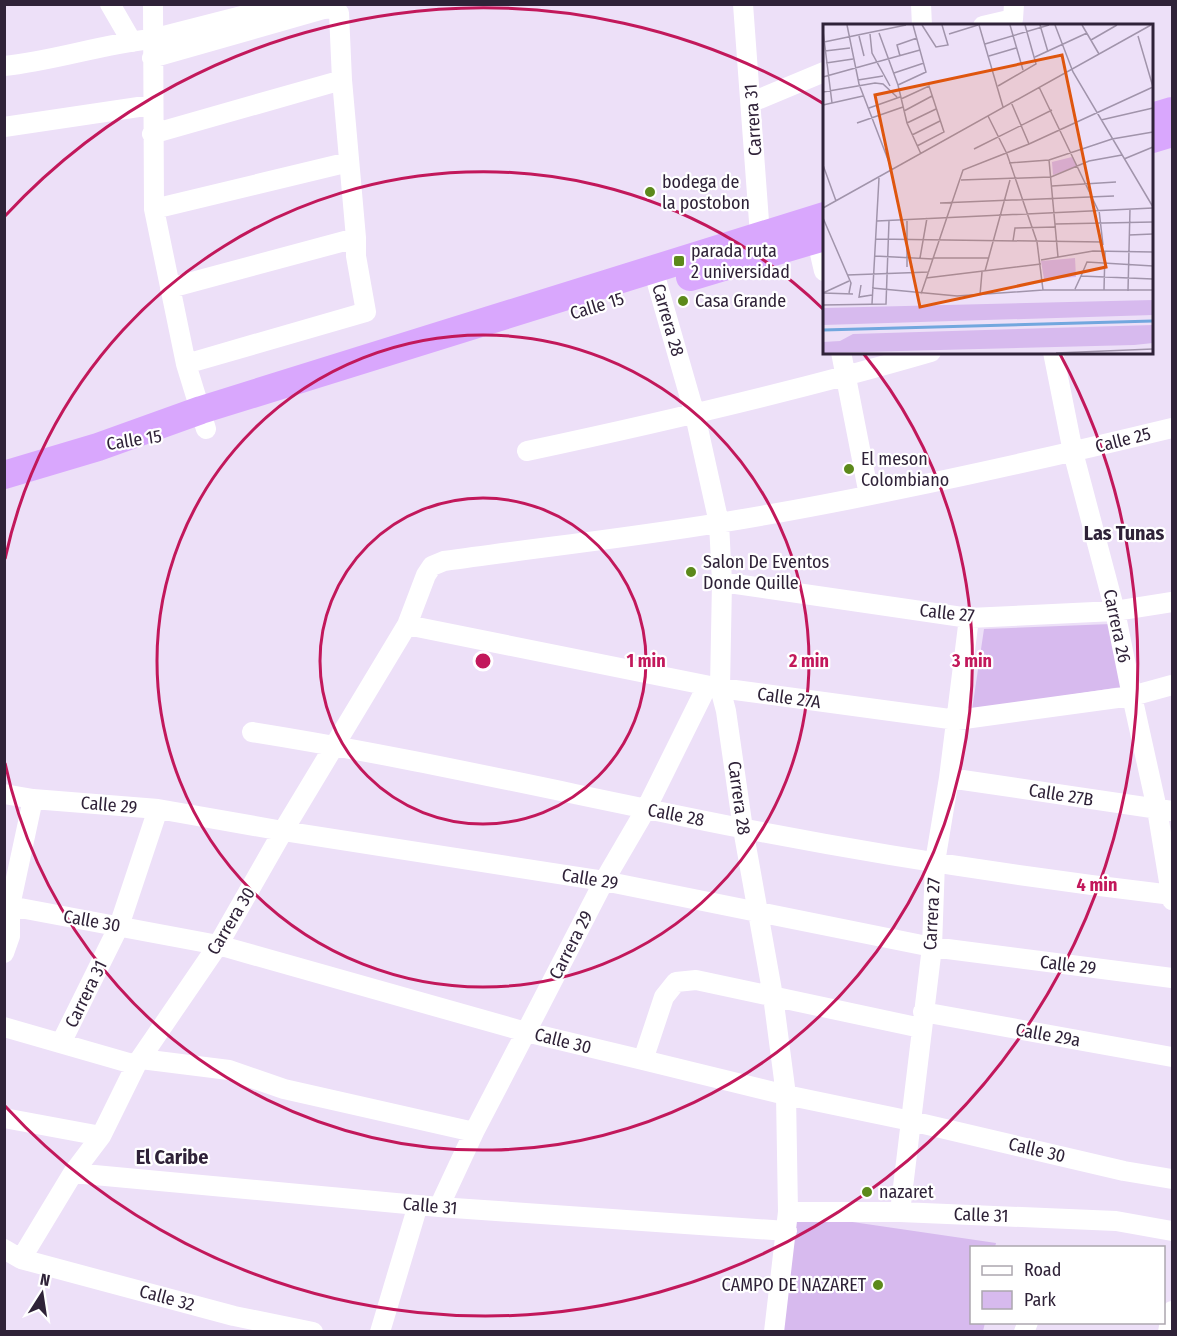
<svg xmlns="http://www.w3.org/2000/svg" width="1177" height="1336" font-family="'Fira Sans Condensed',sans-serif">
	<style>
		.green { fill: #d7baee }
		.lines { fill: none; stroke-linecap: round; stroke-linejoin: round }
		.minor { stroke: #fff; stroke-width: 20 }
		.highway { stroke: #d9a7fd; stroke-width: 28 }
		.ring { fill: none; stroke: #c2185b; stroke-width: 3 }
		.poi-dot { fill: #5c891b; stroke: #fff; stroke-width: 2 }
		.labels { text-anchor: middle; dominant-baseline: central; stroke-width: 4.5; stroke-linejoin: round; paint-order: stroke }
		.street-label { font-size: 18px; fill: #2f2238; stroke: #fff }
		.poi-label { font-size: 18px; fill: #2f2238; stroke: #fff; text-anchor: start }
		.neighbourhood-label { font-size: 20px; font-weight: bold; fill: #2f2238; stroke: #fff }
		.inset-river { fill: none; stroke: #72a7de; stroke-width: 3 }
		.inset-road { fill: none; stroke: #a194ab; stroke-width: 1.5 }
		.view { fill: #df560e; fill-opacity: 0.15; stroke: #df560e; stroke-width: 3 }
		.inset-edge { fill: none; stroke: #2f2238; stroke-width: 3 }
		.centre { fill: #c2185b; stroke: #fff; stroke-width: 3 }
		.ring-label { font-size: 18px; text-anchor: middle; font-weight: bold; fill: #c2185b; stroke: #fff; stroke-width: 4.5; stroke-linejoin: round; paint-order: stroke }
	</style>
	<rect width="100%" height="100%" fill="#ede0f8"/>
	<path class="green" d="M 1111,624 L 1127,686 L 972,710 L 984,629 Z
		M 791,1213 L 996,1243 L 995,1247 L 972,1248 L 972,1322 L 985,1323 L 983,1331 L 781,1331 Z"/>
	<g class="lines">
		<path class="minor" d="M 110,4 L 132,42
			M 153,4 L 154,209 L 186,364 L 206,429
			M 743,4 L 760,235
			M 921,4 L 922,26
			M 983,26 L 1013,19 L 1014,4
			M 152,58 L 324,9 L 334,8 L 339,13 L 342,80 L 356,238 L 356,256 L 366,312 L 186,364
			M 4,66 C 54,61 102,44 152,39 L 289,4
			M 752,102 L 824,72
			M 4,127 L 152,105
			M 152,134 L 342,80
			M 154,209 L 349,162
			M 814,228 L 824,271
			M 653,269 L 695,415 L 719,523 L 722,582 L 720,688 L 726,711 L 743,829 L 773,996 L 786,1095 L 788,1212 L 774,1332
			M 170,288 L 356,238
			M 841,352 L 869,495
			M 1053,352 L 1073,452 L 1115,611 L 1132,696 L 1157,809 L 1172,900
			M 527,451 C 663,422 797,391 931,352
			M 722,582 L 969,618 L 1115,611 L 1172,602
			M 407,625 L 720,688 L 957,720 L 1132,696 L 1172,685
			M 252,732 C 416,758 578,796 741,828 C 884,856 1028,878 1172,895
			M 949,778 L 1172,811
			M 4,794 L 33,799 L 158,809 L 283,831 L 604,881 L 932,947 L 1172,978
			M 4,905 L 218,945 L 526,1032 L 643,1060 L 786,1095 L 911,1121 L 1124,1171 L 1172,1179
			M 4,953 L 10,936 L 10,906 L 33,799
			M 923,1012 L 1172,1057
			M 4,1027 L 136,1065
			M 61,1043 L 119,926 L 158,809
			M 141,1059 L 229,1070 L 284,1089 L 474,1132
			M 643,1060 L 664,997 L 676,982 L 696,980 L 921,1028
			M 4,1118 L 101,1136
			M 73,1173 L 439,1207 L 787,1231
			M 439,1207 L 474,1132 L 526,1032 L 604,881 L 646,809 L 707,686
			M 788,1212 L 900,1212 L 1116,1221 L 1172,1231
			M 900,1212 L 932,947 L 935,862 L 949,778 L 969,618
			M 4,1249 L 21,1259 L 234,1316 L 313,1332
			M 21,1259 L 73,1173 L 101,1136 L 136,1065 L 218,945 L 283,831 L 407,625 L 426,575 L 432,566 L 444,561 C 536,548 628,538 719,523 C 871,498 1023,464 1172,428
			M 380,1332 L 418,1205
			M 1024,1332 L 1028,1322
			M 1168,1332 L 1172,1311"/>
		<path class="highway" d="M 1152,117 L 1172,111
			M 1152,139 L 1172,133
			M 690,277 L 824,237
			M 4,475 L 98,447 L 201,410 L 824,216"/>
	</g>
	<g class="ring">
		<circle cx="483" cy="661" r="163"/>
		<circle cx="483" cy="661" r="326"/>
		<path d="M5 559A489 489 0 0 1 823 309M863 353A489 489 0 1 1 5 763"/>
		<path d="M5 216A653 653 0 0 1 824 104M1060 354A653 653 0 0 1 5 1106"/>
	</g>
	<g class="poi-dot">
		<circle cx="650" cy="192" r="6"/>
		<rect x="673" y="255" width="12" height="12" rx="3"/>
		<circle cx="683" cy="301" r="6"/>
		<circle cx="849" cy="469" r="6"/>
		<circle cx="691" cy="572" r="6"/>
		<circle cx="867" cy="1192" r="6"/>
		<circle cx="878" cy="1285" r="6"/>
	</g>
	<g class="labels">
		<g class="street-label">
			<text transform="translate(753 120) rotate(-94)">Carrera 31</text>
			<text transform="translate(597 306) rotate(-17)">Calle 15</text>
			<text transform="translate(668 320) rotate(74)">Carrera 28</text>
			<text transform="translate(134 440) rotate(-9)">Calle 15</text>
			<text transform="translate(1123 440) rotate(-14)">Calle 25</text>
			<text transform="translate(947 613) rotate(6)">Calle 27</text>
			<text transform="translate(1117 626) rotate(78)">Carrera 26</text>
			<text transform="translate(789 698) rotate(8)">Calle 27A</text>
			<text transform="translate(1061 795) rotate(9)">Calle 27B</text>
			<text transform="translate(739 798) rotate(82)">Carrera 28</text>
			<text transform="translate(109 805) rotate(5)">Calle 29</text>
			<text transform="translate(676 815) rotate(11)">Calle 28</text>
			<text transform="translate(590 879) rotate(9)">Calle 29</text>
			<text transform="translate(932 914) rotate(-87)">Carrera 27</text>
			<text transform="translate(92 921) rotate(10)">Calle 30</text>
			<text transform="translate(231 921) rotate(-59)">Carrera 30</text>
			<text transform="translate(571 945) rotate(-63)">Carrera 29</text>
			<text transform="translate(1068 965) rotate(7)">Calle 29</text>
			<text transform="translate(86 994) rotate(-64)">Carrera 31</text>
			<text transform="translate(1048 1035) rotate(10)">Calle 29a</text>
			<text transform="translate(563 1041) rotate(14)">Calle 30</text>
			<text transform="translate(1037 1150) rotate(13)">Calle 30</text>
			<text transform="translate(430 1206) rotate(5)">Calle 31</text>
			<text transform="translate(981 1215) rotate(2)">Calle 31</text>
			<text transform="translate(167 1298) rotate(15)">Calle 32</text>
		</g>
		<g class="poi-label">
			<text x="662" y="182">bodega de<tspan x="662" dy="21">la postobon</tspan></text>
			<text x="691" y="251">parada ruta<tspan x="691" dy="21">2 universidad</tspan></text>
			<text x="695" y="301">Casa Grande</text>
			<text x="861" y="459">El meson<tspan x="861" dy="21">Colombiano</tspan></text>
			<text x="703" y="562">Salon De Eventos<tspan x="703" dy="21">Donde Quille</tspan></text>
			<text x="879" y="1192">nazaret</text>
			<text x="866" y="1285" text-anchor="end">CAMPO DE NAZARET</text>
		</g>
		<g class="neighbourhood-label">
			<text x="1124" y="533">Las Tunas</text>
			<text x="172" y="1157">El Caribe</text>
		</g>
	</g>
	<g transform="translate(823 24)">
		<rect width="330" height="330" fill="#ede0f8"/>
		<path d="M 249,133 L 254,142 L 230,151 L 229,138 ZM 252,234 L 253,253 L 221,255 L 218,237 ZM 330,276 L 330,291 L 0,301 L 0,284 ZM 330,301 L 330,319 L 311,321 L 0,329 L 0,318 L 17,317 L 30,310 Z" fill="#d7baee"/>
		<path class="inset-river" d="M 0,306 L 330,297"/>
		<path class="inset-road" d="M 24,1 L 36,60 L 69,146M 99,1 L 113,23 L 125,21 L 119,1M 156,1 L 180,83M 187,1 L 200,46M 217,1 L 225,28M 232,1 L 250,48 L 330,183M 259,1 L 276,30M 0,7 L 9,79M 56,9 L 75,61 L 84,99 L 98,130M 47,10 L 49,29 L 67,62M 126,10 L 155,1M 36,12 L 41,32M 315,12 L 330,63M 268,16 L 294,1M 1,18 L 83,1M 162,20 L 226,1M 2,27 L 27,24M 77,32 L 74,21 L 94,14M 166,32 L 193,24M 212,33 L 264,9M 3,39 L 30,35M 71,49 L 101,39M 0,53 L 97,26M 35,56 L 60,52M 75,61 L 103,48 L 90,1M 175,62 L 213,40 L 202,1M 216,63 L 275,186M 0,68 L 52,59 L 60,60 L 74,73M 78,75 L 106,62 L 121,108 L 94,122M 188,78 L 206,120M 0,81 L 40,72M 46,84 L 77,73M 81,87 L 109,72M 165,92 L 184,130 L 214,218 L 220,266M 278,96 L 330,84M 34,99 L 80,83M 84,99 L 113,85M 89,111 L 117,97M 151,125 L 229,86M 301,135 L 330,123M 226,136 L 235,233M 186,139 L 226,136 L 289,115 L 330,108M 0,141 L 13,177M 138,156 L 228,153 L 266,137 L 299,131M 229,162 L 293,158M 117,179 L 291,172M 0,184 L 328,1M 276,186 L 280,221M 0,194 L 28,259 L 26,269M 54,197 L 330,184M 232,200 L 330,198M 306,211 L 330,210M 53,215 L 280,218M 190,217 L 192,204 L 233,203M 52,232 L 110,235M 97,234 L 104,194M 110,234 L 165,234M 218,236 L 270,227 L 330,228M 84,243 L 84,197M 162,247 L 187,156M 24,251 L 106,248M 258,252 L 264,238 L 330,242M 103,254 L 218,240M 38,261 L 36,273 L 49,271M 49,264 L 134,272 L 220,266 L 330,266M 252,265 L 258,252 L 330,255M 281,266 L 282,227M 305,267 L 307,185M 0,269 L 30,270M 0,269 L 26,257M 98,270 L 140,146 L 206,120 L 330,63M 157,271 L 159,248M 49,280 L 56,154M 0,281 L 63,280 L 66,197M 233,329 L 330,325"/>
		<path class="view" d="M 239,31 L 283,243 L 97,283 L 52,71 Z"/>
		<rect width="330" height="330" class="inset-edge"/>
	</g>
	<circle cx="483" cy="661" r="9" class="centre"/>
	<g class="ring-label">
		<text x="646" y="667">1 min</text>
		<text x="809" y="667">2 min</text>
		<text x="972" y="667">3 min</text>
		<text x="1097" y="891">4 min</text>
	</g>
	<rect width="1177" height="1336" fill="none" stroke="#2f2238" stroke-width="12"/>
	<rect x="970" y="1246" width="195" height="78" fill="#ffffff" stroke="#aca7af" stroke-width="1.5"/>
	<rect x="982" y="1266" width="30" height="9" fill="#ffffff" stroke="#aca7af" stroke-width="1.5"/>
	<text x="1024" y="1276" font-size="18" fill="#2f2238">Road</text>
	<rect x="982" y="1291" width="30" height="18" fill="#d7baee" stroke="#aca7af" stroke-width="1.5"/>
	<text x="1024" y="1306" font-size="18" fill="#2f2238">Park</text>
	<g transform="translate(42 1294) rotate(12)" stroke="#ffffff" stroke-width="4.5" paint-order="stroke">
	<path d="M0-4.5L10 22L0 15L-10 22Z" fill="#2f2238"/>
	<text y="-9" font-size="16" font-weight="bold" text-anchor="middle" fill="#2f2238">N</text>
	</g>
</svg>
